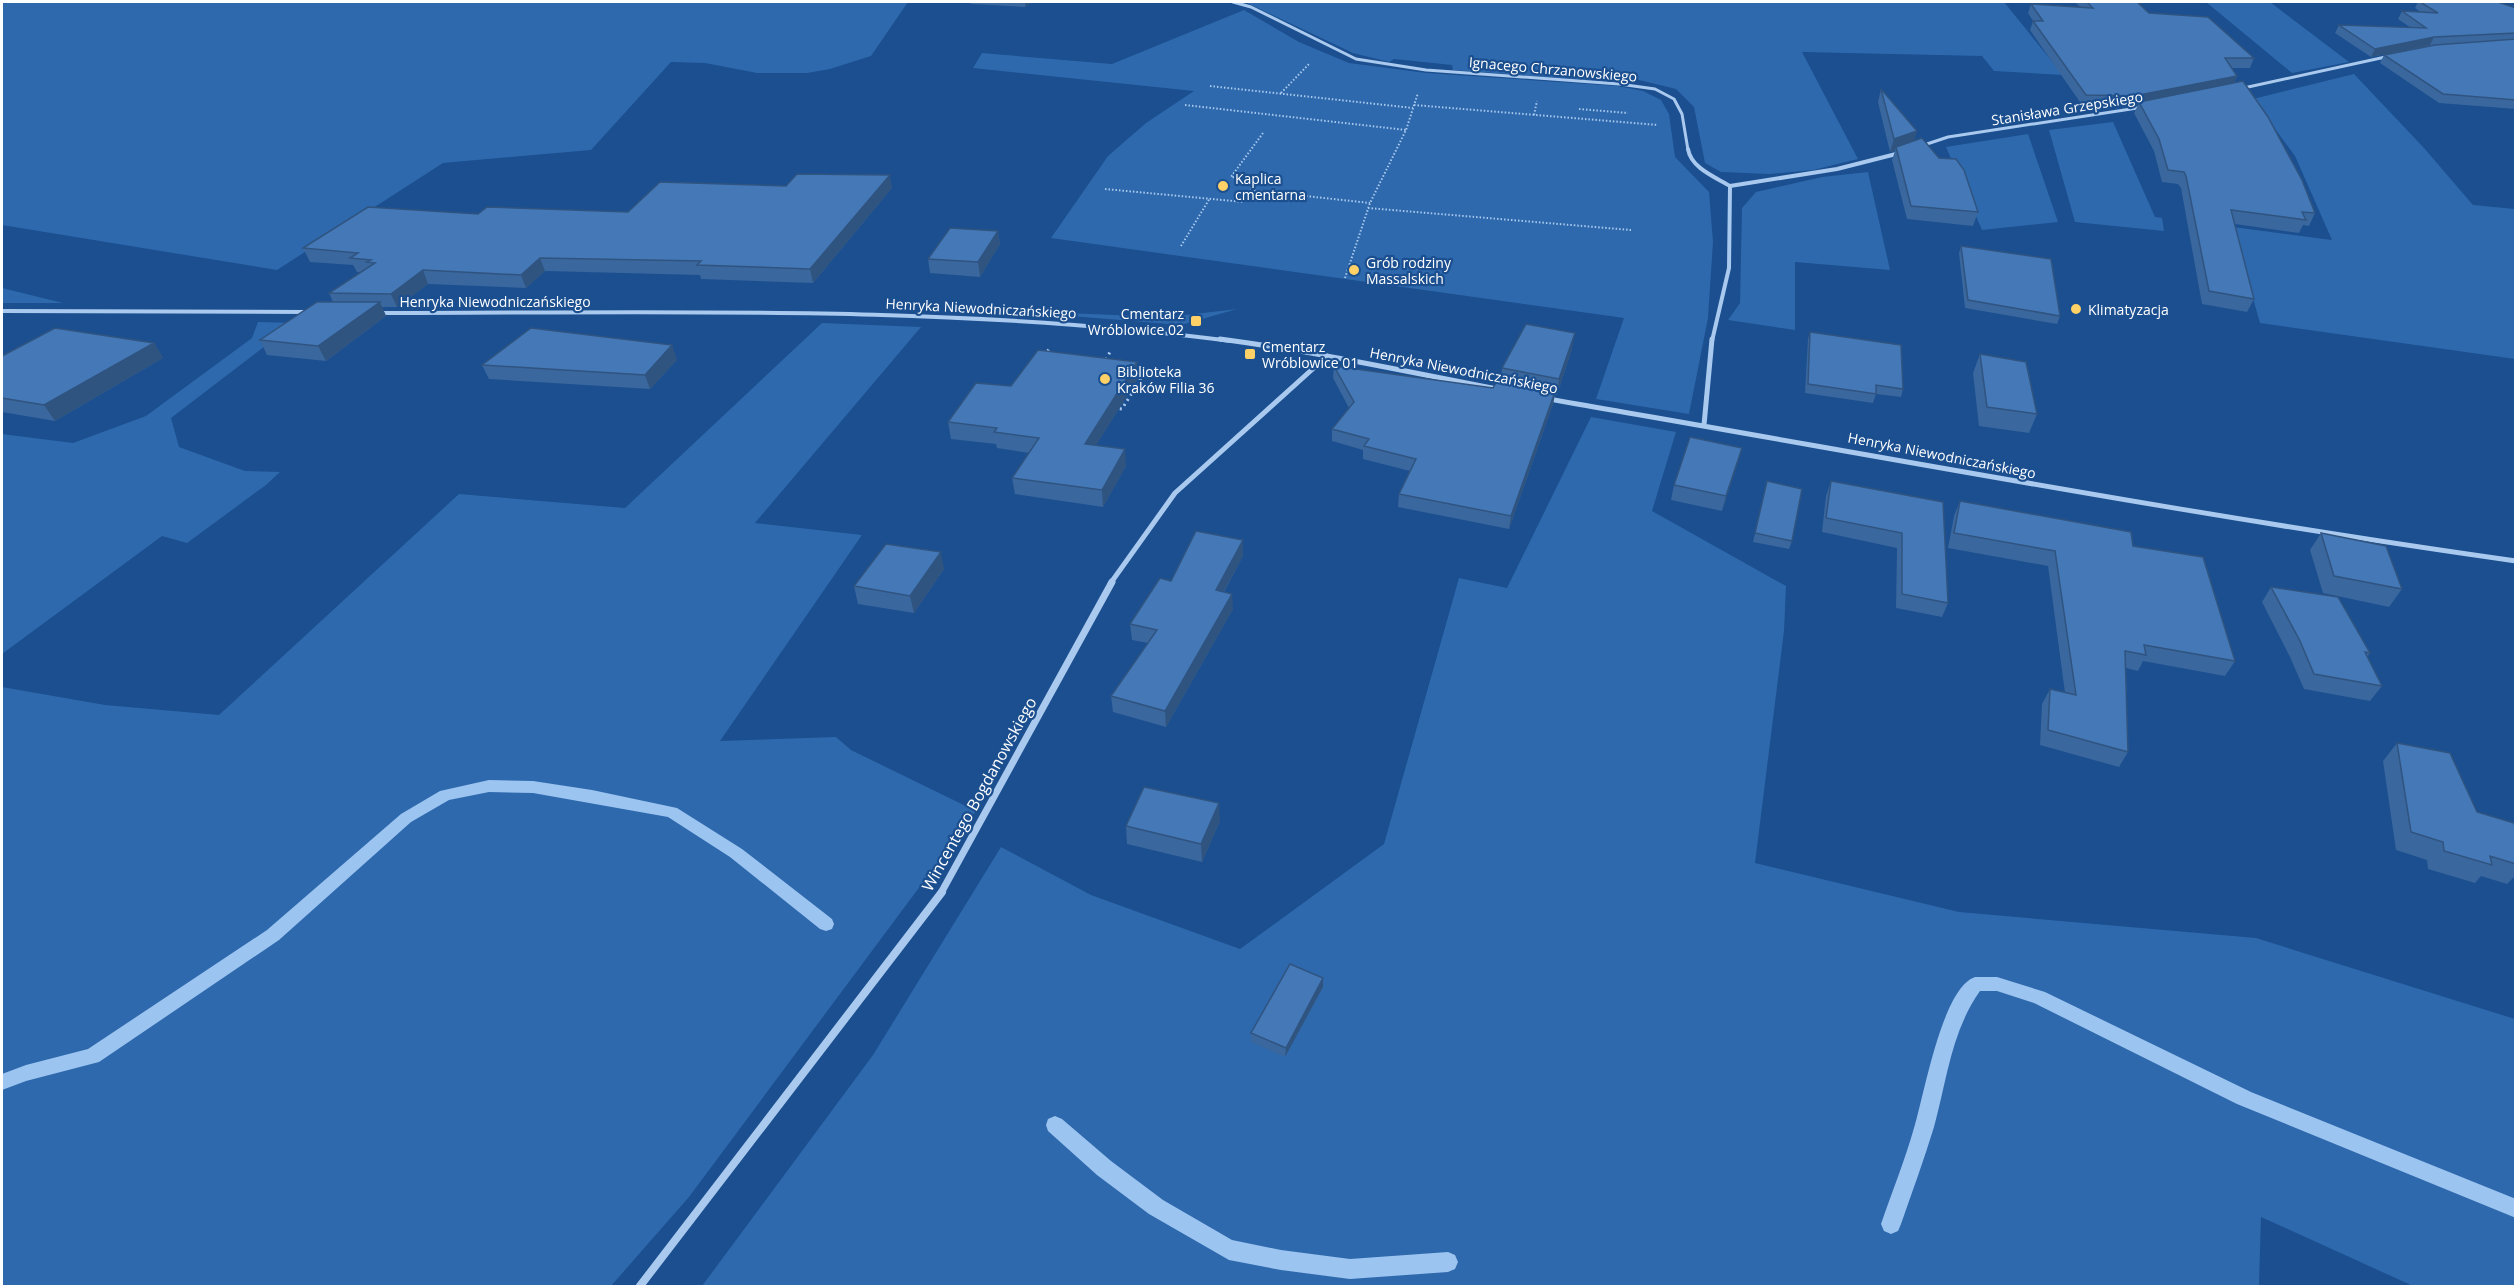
<svg xmlns="http://www.w3.org/2000/svg" width="2517" height="1288" font-family="'Open Sans',sans-serif">
	<style>
		.green { fill: #2e69ad }
		.lines { fill: none; stroke-linecap: round; stroke-linejoin: round }
		.stream { fill: #9cc4f0; fill-rule: evenodd }
		.path-far1 { stroke: #a9c9ee; stroke-width: 2; stroke-dasharray: 1.5 2; stroke-linecap: butt }
		.path { stroke: #a9c9ee; stroke-width: 3; stroke-dasharray: 2 4; stroke-linecap: butt }
		.street-far4 { stroke: #a9c9ee; stroke-width: 3 }
		.street-far3 { stroke: #a9c9ee; stroke-width: 4 }
		.street-far2 { stroke: #a9c9ee; stroke-width: 5 }
		.street-far1 { stroke: #a9c9ee; stroke-width: 7 }
		.street { stroke: #a9c9ee; stroke-width: 8 }
		.wall { fill: #3a679d }
		.shaded-wall { fill: #305480 }
		.building { fill: #4478b7; stroke: #305480; stroke-width: 1.5 }
		.poi-dot { fill: #ffd166; stroke: #1b4f8f; stroke-width: 2 }
		.labels { text-anchor: middle; dominant-baseline: central; stroke-width: 4.5; stroke-linejoin: round; paint-order: stroke }
		.far-street-label { font-size: 14px; fill: #fff; stroke: #1b4f8f }
		.far-poi-label { font-size: 14px; fill: #fff; stroke: #1b4f8f; text-anchor: start }
		.street-label { font-size: 16px; fill: #fff; stroke: #1b4f8f }
	</style>
	<rect width="100%" height="100%" fill="#1b4f8f"/>
	<path class="green" d="M 2,2 L 908,2 L 871,56 L 830,69 L 807,73 L 757,73 L 705,63 L 671,62 L 591,150 L 443,163 L 277,270 L 2,225 Z
		M 1245,2 L 2004,2 L 2063,75 L 1994,71 L 1982,56 L 1802,52 L 1858,159 L 1813,170 L 1769,174 L 1721,172 L 1705,163 L 1694,107 L 1676,89 L 1635,79 L 1605,81 L 1453,70 L 1452,65 L 1394,59 L 1389,62 L 1353,53 Z
		M 2206,2 L 2270,2 L 2349,62 L 2292,73 Z
		M 1244,10 L 1299,42 L 1349,63 L 1426,73 L 1617,86 L 1643,91 L 1661,100 L 1669,114 L 1675,157 L 1709,192 L 1713,242 L 1708,318 L 1689,414 L 1596,399 L 1624,318 L 1051,238 L 1108,156 L 1146,123 L 1194,91 L 973,68 L 982,53 L 1112,64 Z
		M 2354,74 L 2424,148 L 2473,205 L 2515,209 L 2515,359 L 2260,323 L 2233,227 L 2332,240 L 2295,156 L 2253,99 Z
		M 2113,122 L 2155,217 L 2162,218 L 2164,231 L 2075,222 L 2049,130 Z
		M 2028,134 L 2058,222 L 1982,230 L 1946,147 Z
		M 1868,172 L 1890,270 L 1795,262 L 1795,330 L 1728,320 L 1740,303 L 1742,208 L 1756,192 L 1822,177 Z
		M 2,288 L 63,303 L 2,303 Z
		M 1237,309 L 1181,325 L 1010,311 L 1169,317 Z
		M 258,322 L 295,323 L 171,418 L 179,447 L 245,471 L 280,472 L 266,485 L 187,543 L 162,536 L 2,654 L 2,434 L 73,443 L 146,416 L 252,338 Z
		M 822,323 L 921,327 L 755,523 L 862,535 L 720,741 L 836,737 L 851,750 L 976,811 L 689,1197 L 611,1286 L 2,1286 L 2,687 L 105,705 L 219,715 L 459,494 L 625,508 Z
		M 1591,417 L 1676,432 L 1652,511 L 1786,586 L 1784,631 L 1755,863 L 1959,912 L 2256,938 L 2515,1019 L 2515,1286 L 2413,1286 L 2261,1217 L 2259,1286 L 702,1286 L 873,1055 L 1001,847 L 1091,895 L 1240,949 L 1384,844 L 1459,578 L 1507,588 Z"/>
	<g class="lines">
		<path class="stream" d="M 489,780 L 533,781 L 592,790 L 677,808 L 742,849 L 832,919 L 834,924 L 832,929 L 826,931 L 820,929 L 730,857 L 668,817 L 533,793 L 489,792 L 449,800 L 411,822 L 279,940 L 99,1062 L 26,1081 L 2,1090 L 2,1074 L 26,1065 L 88,1049 L 267,930 L 401,814 L 440,791 Z
			M 1975,977 L 1997,977 L 2045,992 L 2251,1092 L 2516,1199 L 2516,1218 L 2237,1104 L 2034,1003 L 1997,991 L 1980,991 C 1951,1032 1947,1080 1934,1127 C 1924,1160 1912,1192 1901,1224 L 1898,1231 L 1891,1234 L 1884,1231 L 1881,1224 C 1892,1192 1905,1160 1914,1128 C 1924,1096 1942,988 1975,977 Z
			M 1055,1116 L 1062,1119 L 1111,1161 L 1163,1200 L 1232,1240 L 1281,1250 L 1350,1259 L 1448,1252 L 1455,1255 L 1458,1262 L 1455,1269 L 1448,1272 L 1350,1279 L 1281,1270 L 1229,1260 L 1149,1214 L 1097,1175 L 1048,1131 L 1046,1125 L 1048,1119 Z"/>
		<path class="path-far1" d="M 1210,86 L 1413,108
			M 1281,93 L 1309,64
			M 1185,105 L 1406,130
			M 1414,105 L 1658,125
			M 1579,109 L 1628,113
			M 1534,115 L 1537,101
			M 1263,133 L 1231,177 L 1255,179 L 1250,190 L 1370,203
			M 1105,189 L 1244,202 L 1250,190
			M 1368,208 L 1631,230
			M 1181,246 L 1210,198
			M 1345,278 L 1370,203 L 1406,130 L 1418,93"/>
		<path class="path" d="M 1040,362 L 1143,375 L 1122,409 L 1077,404
			M 1100,370 L 1110,352
			M 1018,389 L 1050,348"/>
		<path class="street-far4" d="M 1233,2 L 1251,7 L 1356,59 L 1426,70 L 1619,84 L 1655,89 L 1674,99 L 1682,114 L 1688,150
			M 2239,89 L 2390,56
			M 1921,146 L 1948,137 L 2144,107"/>
		<path class="street-far3" d="M 1688,149 C 1691,168 1715,177 1730,186 L 1729,268 L 1712,341
			M 1730,186 L 1837,169 L 1900,153
			M 2,311 L 310,312
			M 377,313 C 661,313 949,304 1231,341"/>
		<path class="street-far2" d="M 1220,339 C 1340,355 1458,383 1577,404 C 1890,458 2202,517 2516,561
			M 1704,425 L 1712,339
			M 1110,584 L 1175,493 L 1327,356"/>
		<path class="street-far1" d="M 941,893 L 1112,582"/>
		<path class="street" d="M 640,1286 L 942,892"/>
	</g>
	<path class="wall" d="M 971,2 L 1032,2 L 1025,7 L 971,4 Z
		M 2075,2 L 2137,2 L 2149,13 L 2254,58 L 2250,68 L 2232,68 L 2237,76 L 2234,83 L 2315,213 L 2309,226 L 2303,225 L 2299,233 L 2235,224 L 2254,299 L 2247,312 L 2202,304 L 2181,188 L 2178,184 L 2162,182 L 2154,151 L 2134,113 L 2138,105 L 2130,106 L 2082,105 L 2030,30 L 2033,21 L 2028,13 L 2031,4 L 2080,7 Z
		M 2418,2 L 2498,2 L 2516,8 L 2516,109 L 2439,103 L 2380,63 L 2384,55 L 2433,45 L 2371,57 L 2335,33 L 2339,25 L 2411,28 L 2398,19 L 2402,11 L 2421,12 L 2415,8 Z
		M 1881,89 L 1914,141 L 1978,212 L 1973,226 L 1907,219 L 1892,160 L 1895,151 L 1890,152 L 1878,102 Z
		M 786,186 L 892,188 L 813,283 L 701,279 L 700,275 L 545,271 L 526,288 L 428,284 L 397,307 L 382,307 L 386,316 L 326,361 L 267,355 L 260,340 L 333,302 L 329,293 L 361,272 L 357,272 L 353,265 L 310,262 L 303,248 L 478,214 L 628,212 Z
		M 998,231 L 1000,244 L 980,277 L 930,273 L 928,259 Z
		M 1961,246 L 2060,316 L 2057,324 L 1965,308 L 1959,253 Z
		M 1810,332 L 1903,389 L 1901,397 L 1876,394 L 1873,403 L 1805,393 L 1808,339 Z
		M 154,343 L 163,358 L 55,421 L 2,412 L 2,356 Z
		M 1572,349 L 1557,395 L 1555,395 L 1553,404 L 1509,529 L 1398,507 L 1399,494 L 1410,471 L 1363,459 L 1363,450 L 1332,441 L 1332,429 L 1349,408 L 1333,378 L 1334,366 L 1493,388 L 1501,382 L 1502,368 Z
		M 1980,354 L 2037,414 L 2029,433 L 1979,426 L 1973,373 Z
		M 677,360 L 650,389 L 489,379 L 482,365 Z
		M 1137,362 L 1138,378 L 1096,445 L 1126,466 L 1103,507 L 1015,494 L 1012,478 L 1029,453 L 997,448 L 996,444 L 951,439 L 948,422 L 1011,386 Z
		M 1742,448 L 1722,511 L 1671,500 L 1674,485 Z
		M 1767,481 L 1792,541 L 1789,549 L 1753,542 Z
		M 1831,481 L 1943,502 L 1948,603 L 1942,617 L 1896,608 L 1897,548 L 1822,532 L 1826,496 Z
		M 1960,501 L 2133,546 L 2235,661 L 2225,676 L 2143,661 L 2138,671 L 2126,668 L 2128,752 L 2119,767 L 2040,745 L 2042,704 L 2050,689 L 2065,693 L 2048,566 L 1948,548 L 1954,516 Z
		M 2321,533 L 2402,589 L 2389,607 L 2323,593 L 2310,550 Z
		M 1243,540 L 1243,556 L 1224,592 L 1233,609 L 1166,727 L 1113,712 L 1111,696 L 1148,643 L 1132,640 L 1130,624 L 1171,581 Z
		M 944,569 L 914,613 L 858,604 L 854,586 Z
		M 2271,587 L 2370,653 L 2367,657 L 2382,686 L 2370,701 L 2304,689 L 2290,657 L 2262,602 Z
		M 2397,743 L 2477,812 L 2516,831 L 2516,875 L 2507,884 L 2481,876 L 2475,883 L 2428,869 L 2427,860 L 2396,850 L 2383,761 Z
		M 1220,821 L 1202,862 L 1127,844 L 1126,826 Z
		M 1323,978 L 1323,987 L 1285,1057 L 1251,1042 L 1251,1033 Z"/>
	<path class="shaded-wall" d="M 1025,2 L 1032,2 L 1025,7 Z
		M 2434,37 L 2430,45 L 2371,57 L 2375,49 Z
		M 2237,76 L 2233,85 L 2139,102 L 2138,105 L 2130,106 L 2134,96 Z
		M 1917,131 L 1913,145 L 1896,147 L 1895,151 L 1890,152 L 1894,139 Z
		M 890,175 L 892,188 L 813,283 L 810,269 Z
		M 998,231 L 1000,244 L 980,277 L 978,262 Z
		M 540,258 L 545,271 L 526,288 L 521,275 Z
		M 423,270 L 428,284 L 397,307 L 391,294 Z
		M 380,302 L 386,316 L 326,361 L 318,346 Z
		M 1575,333 L 1572,349 L 1557,395 L 1559,379 Z
		M 154,343 L 163,358 L 55,421 L 44,405 Z
		M 672,345 L 677,360 L 650,389 L 645,375 Z
		M 1137,362 L 1138,378 L 1087,460 L 1085,444 Z
		M 1555,392 L 1553,404 L 1509,529 L 1511,516 Z
		M 1742,448 L 1738,463 L 1722,511 L 1726,496 Z
		M 1125,449 L 1126,466 L 1103,507 L 1102,490 Z
		M 1243,540 L 1243,556 L 1216,606 L 1216,590 Z
		M 941,552 L 944,569 L 914,613 L 910,596 Z
		M 1232,594 L 1233,609 L 1166,727 L 1165,711 Z
		M 1219,803 L 1220,821 L 1202,862 L 1201,844 Z
		M 1323,978 L 1323,987 L 1285,1057 L 1286,1048 Z"/>
	<path class="building" d="M 2087,2 L 2137,2 L 2149,13 L 2208,17 L 2254,58 L 2225,58 L 2237,76 L 2134,96 L 2086,95 L 2033,21 L 2043,21 L 2031,4 L 2093,8 Z
		M 2420,2 L 2498,2 L 2516,8 L 2516,33 L 2434,37 L 2375,49 L 2339,25 L 2426,28 L 2402,11 L 2438,13 Z
		M 2516,39 L 2516,100 L 2443,94 L 2384,55 L 2435,45 Z
		M 2243,81 L 2268,117 L 2302,180 L 2315,213 L 2302,212 L 2306,220 L 2231,210 L 2254,299 L 2209,291 L 2186,176 L 2184,172 L 2168,170 L 2159,139 L 2139,102 Z
		M 1881,89 L 1917,131 L 1894,139 Z
		M 1922,138 L 1939,158 L 1956,159 L 1964,170 L 1978,212 L 1911,206 L 1896,147 Z
		M 797,174 L 890,175 L 810,269 L 697,265 L 701,261 L 540,258 L 521,275 L 423,270 L 391,294 L 329,293 L 375,263 L 367,262 L 371,260 L 350,258 L 358,253 L 303,248 L 368,207 L 478,214 L 487,207 L 628,212 L 660,182 L 786,186 Z
		M 950,228 L 998,231 L 978,262 L 928,259 Z
		M 1961,246 L 2051,259 L 2060,316 L 1968,300 Z
		M 317,302 L 380,302 L 318,346 L 260,340 Z
		M 1526,324 L 1575,333 L 1559,379 L 1502,368 Z
		M 55,328 L 154,343 L 44,405 L 2,398 L 2,356 Z
		M 531,328 L 672,345 L 645,375 L 482,365 Z
		M 1810,332 L 1901,345 L 1903,389 L 1876,385 L 1876,394 L 1808,384 Z
		M 1038,350 L 1137,362 L 1085,444 L 1125,449 L 1102,490 L 1012,478 L 1039,438 L 994,432 L 997,428 L 948,422 L 976,383 L 1011,386 Z
		M 1980,354 L 2026,362 L 2037,414 L 1987,407 Z
		M 1334,366 L 1493,388 L 1497,381 L 1555,392 L 1511,516 L 1399,494 L 1416,459 L 1364,446 L 1369,439 L 1332,429 L 1354,402 Z
		M 1690,437 L 1742,448 L 1726,496 L 1674,485 Z
		M 1767,481 L 1802,489 L 1792,541 L 1755,533 Z
		M 1831,481 L 1943,502 L 1948,603 L 1902,594 L 1902,533 L 1826,518 Z
		M 1960,501 L 2131,532 L 2133,546 L 2203,557 L 2235,661 L 2144,645 L 2146,655 L 2125,651 L 2128,752 L 2048,730 L 2050,689 L 2076,695 L 2055,551 L 1954,533 Z
		M 1196,531 L 1243,540 L 1216,590 L 1232,594 L 1165,711 L 1111,696 L 1157,630 L 1130,624 L 1160,578 L 1171,581 Z
		M 2321,533 L 2386,546 L 2402,589 L 2334,576 Z
		M 886,544 L 941,552 L 910,596 L 854,586 Z
		M 2271,587 L 2338,597 L 2370,653 L 2365,652 L 2382,686 L 2314,674 L 2300,641 Z
		M 2397,743 L 2450,753 L 2477,812 L 2514,823 L 2516,831 L 2516,864 L 2490,856 L 2492,865 L 2444,851 L 2443,842 L 2411,832 Z
		M 1144,787 L 1219,803 L 1201,844 L 1126,826 Z
		M 1290,964 L 1323,978 L 1286,1048 L 1251,1033 Z"/>
	<g class="poi-dot">
		<circle cx="1223" cy="186" r="6"/>
		<circle cx="1354" cy="270" r="6"/>
		<circle cx="2076" cy="309" r="6"/>
		<rect x="1190" y="315" width="12" height="12" rx="3"/>
		<rect x="1244" y="348" width="12" height="12" rx="3"/>
		<circle cx="1105" cy="379" r="6"/>
	</g>
	<g class="labels">
		<g class="far-street-label">
			<text transform="translate(1553 69) rotate(5)">Ignacego Chrzanowskiego</text>
			<text transform="translate(2067 108) rotate(-9)">Stanisława Grzepskiego</text>
			<text x="495" y="301">Henryka Niewodniczańskiego</text>
			<text transform="translate(981 308) rotate(3)">Henryka Niewodniczańskiego</text>
			<text transform="translate(1464 370) rotate(11)">Henryka Niewodniczańskiego</text>
			<text transform="translate(1942 455) rotate(11)">Henryka Niewodniczańskiego</text>
		</g>
		<g class="far-poi-label">
			<text x="1235" y="178">Kaplica<tspan x="1235" dy="16">cmentarna</tspan></text>
			<text x="1366" y="262">Grób rodziny<tspan x="1366" dy="16">Massalskich</tspan></text>
			<text x="2088" y="309">Klimatyzacja</text>
			<text x="1184" y="313" text-anchor="end">Cmentarz<tspan x="1184" dy="16">Wróblowice 02</tspan></text>
			<text x="1262" y="346">Cmentarz<tspan x="1262" dy="16">Wróblowice 01</tspan></text>
			<text x="1117" y="371">Biblioteka<tspan x="1117" dy="16">Kraków Filia 36</tspan></text>
		</g>
		<g class="street-label">
			<text transform="translate(979 794) rotate(-61)">Wincentego Bogdanowskiego</text>
		</g>
	</g>
	<rect width="2517" height="1288" fill="none" stroke="#ffffff" stroke-width="6"/>
</svg>
